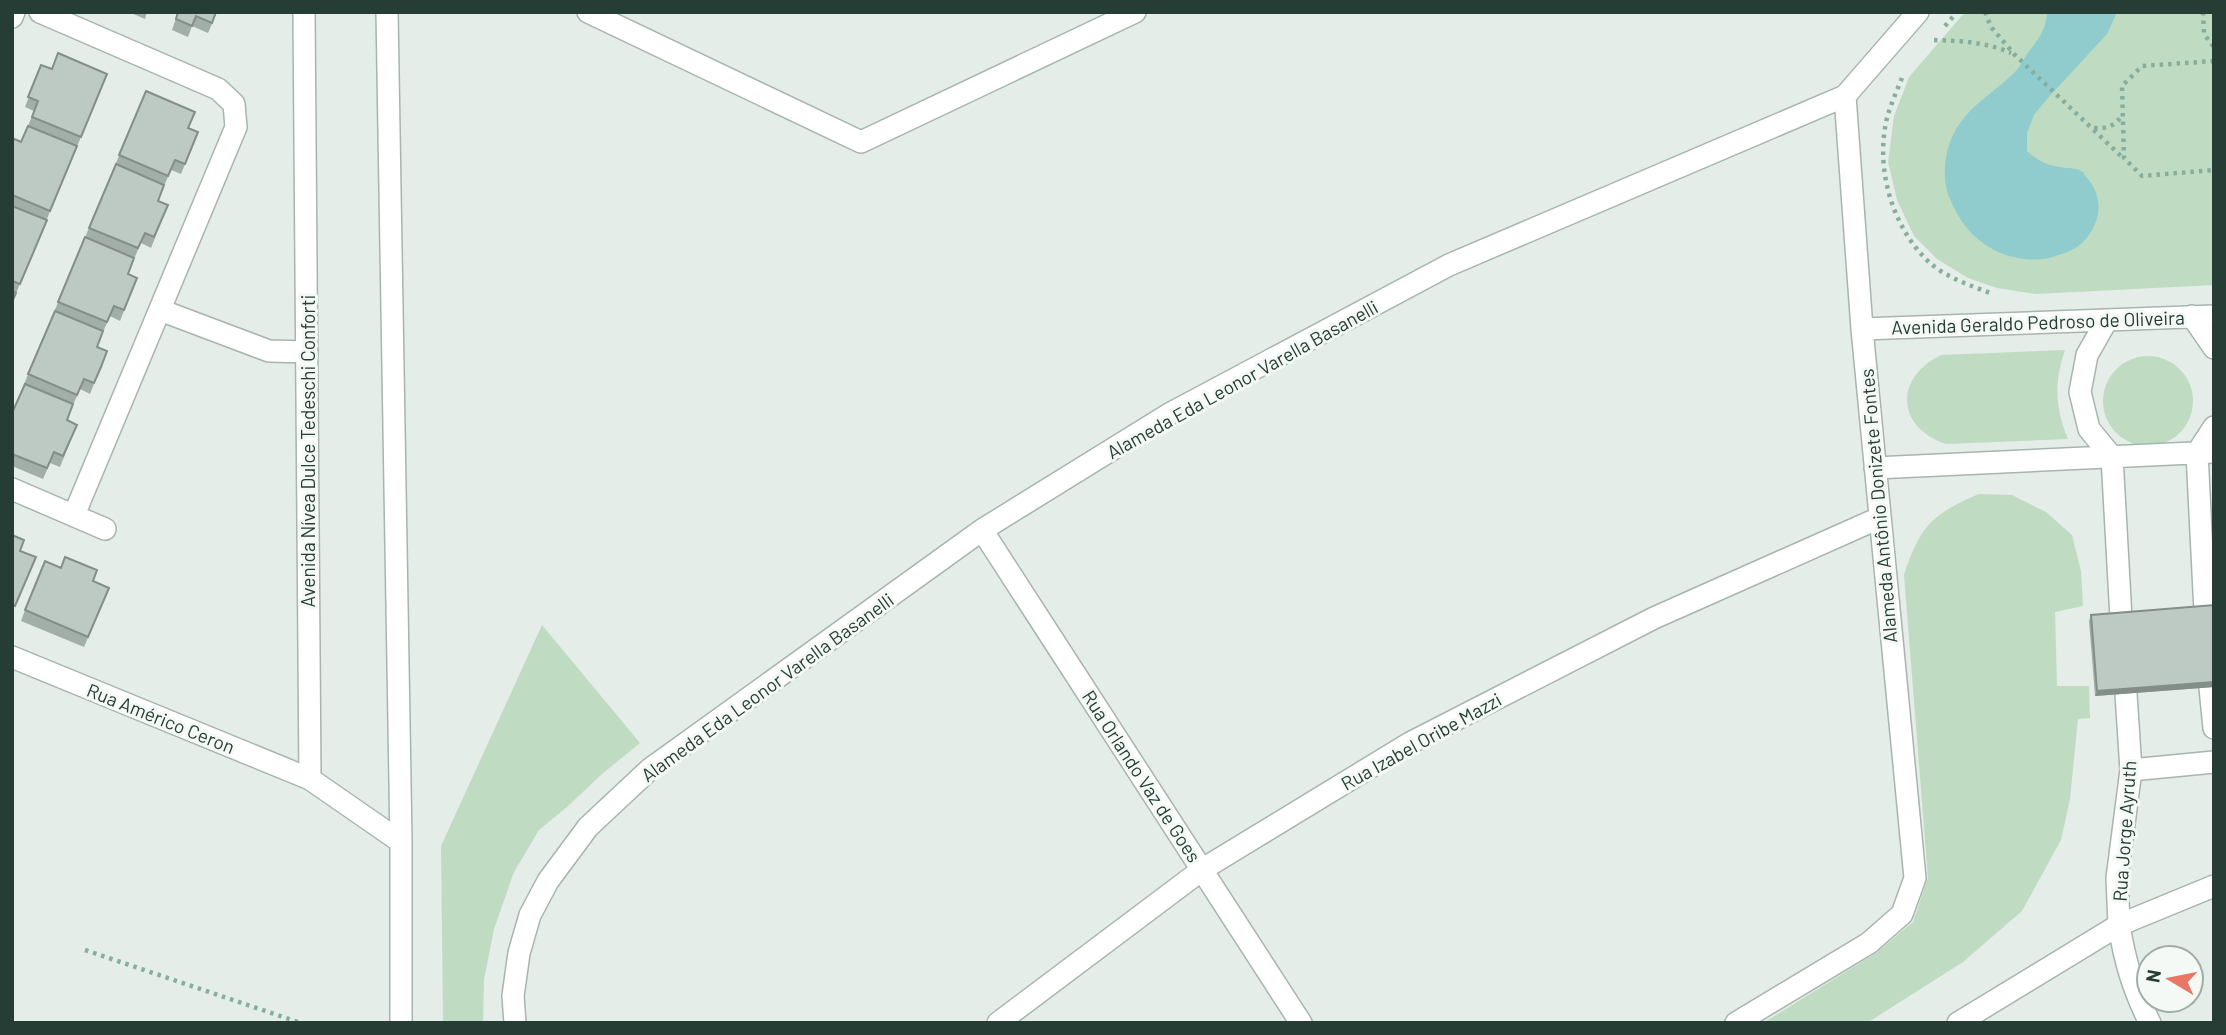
<svg xmlns="http://www.w3.org/2000/svg" width="2226" height="1035" font-family="Barlow,sans-serif">
	<style>
		.green { fill: #bfdcc3 }
		.water { fill: #90cbcd }
		.lines { fill: none; stroke-linecap: round; stroke-linejoin: round }
		.minor-casing { stroke: #a7b5ae; stroke-width: 24 }
		.tertiary-casing { stroke: #a7b5ae; stroke-width: 24 }
		.path { stroke: #87ae9d; stroke-width: 4.5; stroke-dasharray: 3.5 5; stroke-linecap: butt }
		.minor { stroke: #fff; stroke-width: 21 }
		.tertiary { stroke: #fff; stroke-width: 21 }
		.wall { fill: #a2aea8 }
		.shaded-wall { fill: #848d88 }
		.building { fill: #bccac3; stroke: #848d88; stroke-width: 2 }
		.labels { text-anchor: middle; dominant-baseline: central; stroke-width: 6; stroke-linejoin: round; paint-order: stroke }
		.street-label { font-size: 19px; fill: #253d34; stroke: #f4f9f6 }
	</style>
	<rect width="100%" height="100%" fill="#e4ede8"/>
	<path class="green" d="M 1965,12 L 2214,12 L 2214,285 L 2036,294 L 1997,288 L 1968,278 L 1937,259 L 1914,236 L 1897,200 L 1888,162 L 1894,116 L 1909,77 Z
		M 2065,350 C 2054,382 2055,408 2068,439 L 1946,444 C 1896,427 1894,378 1941,355 Z
		M2103 401a45 45 0 1 1 90 0a45 45 0 1 1-90 0Z
		M 1979,494 L 2012,495 L 2046,512 L 2072,535 L 2081,571 L 2083,606 L 2055,612 L 2057,686 L 2089,686 L 2090,718 L 2078,719 L 2070,799 L 2061,840 L 2022,911 L 1963,962 L 1867,1023 L 1763,1023 L 1876,953 L 1913,922 L 1928,878 L 1904,575 C 1920,526 1932,514 1979,494 Z
		M 542,625 L 640,743 L 602,774 L 567,807 L 539,830 L 514,872 L 494,929 L 484,980 L 483,1023 L 443,1023 L 441,846 Z"/>
	<path class="water" d="M 2047,12 L 2117,12 L 2107,34 L 2048,98 L 2034,115 L 2027,133 L 2027,151 C 2040,163 2047,165 2065,168 C 2069,168 2077,168 2081,171 C 2084,172 2085,176 2088,179 C 2104,198 2101,223 2084,241 C 2077,249 2065,253 2056,256 C 2037,263 2011,259 1994,250 C 1972,238 1959,221 1950,199 C 1944,186 1944,170 1946,157 C 1955,112 1985,101 2015,72 C 2021,66 2024,57 2030,50 C 2039,39 2047,27 2047,12 Z"/>
	<g class="lines">
		<g class="minor-casing">
			<path id="minor" d="M 40,12 L 218,89 L 234,104 L 236,127 L 74,515
				M 588,12 L 861,142 L 1135,12
				M 12,17 L 14,12
				M 160,310 L 269,351 L 307,352
				M 2192,316 L 2214,348
				M 2107,320 L 2087,355 L 2080,392 L 2089,429 L 2112,457 L 2121,618
				M 1862,329 L 2214,316
				M 1875,468 L 2214,452
				M 12,489 L 105,529
				M 982,530 L 1301,1023
				M 2205,612 L 2197,453 L 2214,427
				M 12,657 L 310,779
				M 2210,688 L 2214,728
				M 2131,770 L 2214,762
				M 2119,925 L 2117,878 L 2131,770 L 2126,694
				M 515,1023 L 513,996 L 519,953 L 530,915 L 548,881 L 588,827 L 650,769 L 982,530 L 1171,413 L 1449,265 L 1845,96 L 1918,12
				M 998,1023 L 1203,869 L 1410,743 L 1654,618 L 1879,518
				M 1736,1023 L 1869,943 L 1902,914 L 1915,878 L 1862,329 L 1845,96"/>
		</g>
		<g class="tertiary-casing">
			<path id="tertiary" d="M 304,12 L 310,779 L 401,842
				M 387,12 L 401,842 L 401,1023
				M 2119,925 C 2125,962 2133,989 2150,1023
				M 1958,1023 L 2119,925 L 2214,886"/>
		</g>
		<path class="path" d="M 1985,12 L 1991,27 L 2015,55 L 2123,158
			M 2203,12 L 2204,34 L 2214,47
			M 1945,26 L 1957,12
			M 1934,40 C 1961,41 1986,42 2011,53
			M 2214,61 L 2142,66 L 2122,86 L 2124,158 L 2142,176 L 2214,170
			M 1902,78 C 1897,90 1892,102 1888,114 C 1874,165 1891,227 1930,263 C 1947,278 1972,286 1993,294
			M 2094,128 C 2107,129 2115,126 2122,115
			M 85,950 L 301,1023"/>
		<use href="#minor" class="minor"/>
		<use href="#tertiary" class="tertiary"/>
	</g>
	<path class="wall" d="M 129,12 L 147,12 L 145,19 Z
		M 178,12 L 217,12 L 208,33 L 192,26 L 188,37 L 172,30 Z
		M 41,65 L 52,69 L 103,84 L 12,303 L 12,138 L 21,142 L 28,126 L 34,111 L 25,107 Z
		M 146,91 L 189,128 L 194,142 L 181,174 L 171,170 L 164,186 L 158,201 L 168,205 L 151,248 L 141,243 L 134,259 L 128,274 L 137,278 L 120,321 L 110,316 L 103,332 L 97,347 L 107,351 L 90,394 L 80,389 L 73,405 L 67,420 L 73,435 L 60,467 L 50,463 L 43,479 L 12,466 L 12,413 Z
		M 105,598 L 84,647 L 21,621 L 25,610 Z
		M 2214,605 L 2214,687 L 2095,696 L 2089,621 L 2091,615 Z"/>
	<path class="shaded-wall" d="M 2214,682 L 2214,687 L 2095,696 L 2097,691 Z"/>
	<path class="building" d="M 178,12 L 216,12 L 212,23 L 196,16 L 192,26 L 176,19 Z
		M 58,53 L 107,74 L 81,137 L 32,117 L 38,101 L 28,97 L 41,65 L 52,69 Z
		M 146,91 L 195,112 L 188,128 L 198,132 L 185,164 L 175,160 L 168,176 L 119,155 Z
		M 28,126 L 77,146 L 50,211 L 12,195 L 12,138 L 21,142 Z
		M 116,164 L 164,185 L 158,201 L 168,205 L 154,237 L 145,233 L 138,248 L 89,228 Z
		M 12,206 L 47,220 L 20,284 L 12,281 Z
		M 85,237 L 134,258 L 128,274 L 137,278 L 124,310 L 114,306 L 107,322 L 58,302 Z
		M 12,291 L 16,293 L 12,302 Z
		M 55,311 L 103,331 L 97,347 L 107,351 L 101,367 L 94,383 L 84,379 L 77,395 L 28,374 Z
		M 25,384 L 73,404 L 67,420 L 77,425 L 63,456 L 54,452 L 47,468 L 12,454 L 12,413 Z
		M 12,535 L 24,540 L 20,551 L 36,557 L 15,606 L 12,605 Z
		M 65,557 L 97,570 L 93,581 L 109,588 L 88,637 L 25,610 L 45,561 L 61,568 Z
		M 2214,605 L 2214,682 L 2097,691 L 2091,615 Z"/>
	<g class="labels">
		<g class="street-label">
			<text transform="translate(2038 322) rotate(-2)">Avenida Geraldo Pedroso de Oliveira</text>
			<text transform="translate(1242 379) rotate(-29)">Alameda Eda Leonor Varella Basanelli</text>
			<text transform="translate(307 451) rotate(-90)">Avenida Nívea Dulce Tedeschi Conforti</text>
			<text transform="translate(1878 506) rotate(-95)">Alameda Antônio Donizete Fontes</text>
			<text transform="translate(767 687) rotate(-36)">Alameda Eda Leonor Varella Basanelli</text>
			<text transform="translate(161 718) rotate(22)">Rua Américo Ceron</text>
			<text transform="translate(1421 741) rotate(-29)">Rua Izabel Oribe Mazzi</text>
			<text transform="translate(1142 776) rotate(57)">Rua Orlando Vaz de Goes</text>
			<text transform="translate(2124 831) rotate(-86)">Rua Jorge Ayruth</text>
		</g>
	</g>
	<rect width="2226" height="1035" fill="none" stroke="#253d34" stroke-width="28"/>
	<g transform="translate(2170 979) rotate(280)"><circle r="33" fill="#f4f9f6" stroke="#a1aea8" stroke-width="2"/>
	<path d="M0-5L12 26L0 18L-12 26Z" fill="#e87766"/>
	<text y="-10" font-size="19" font-weight="bold" text-anchor="middle" fill="#253d34">N</text>
	</g>
</svg>
